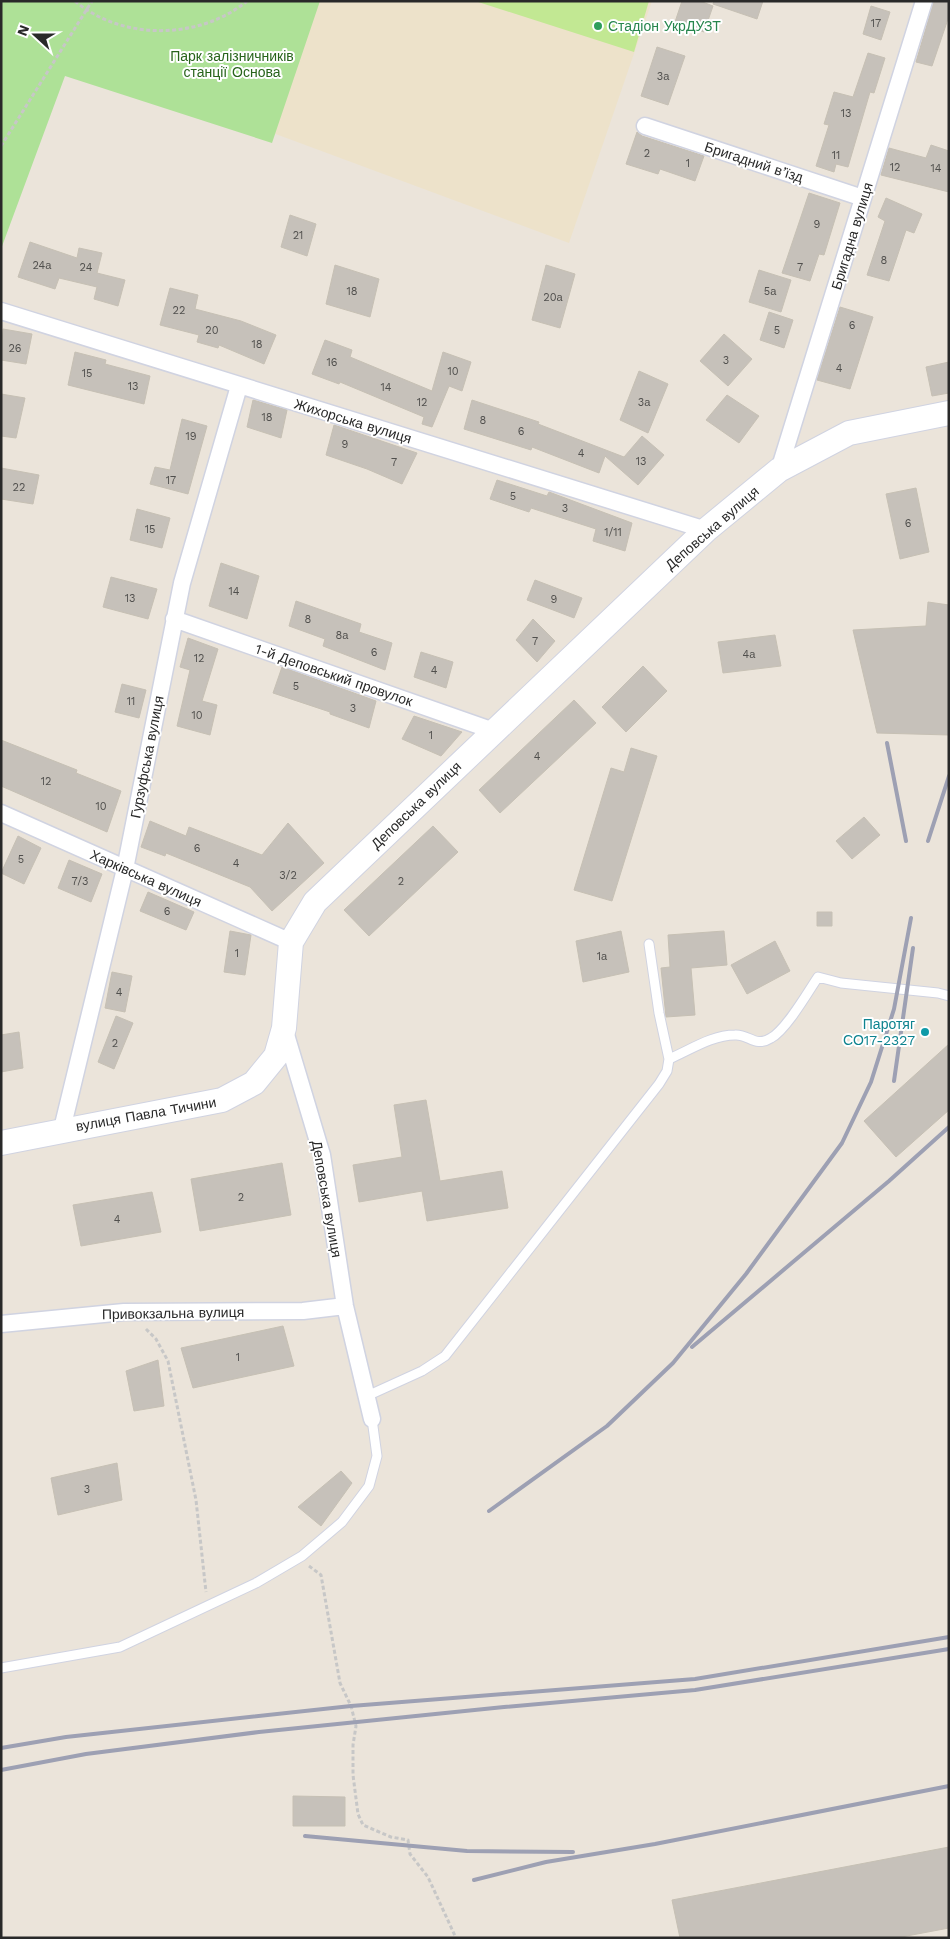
<svg xmlns="http://www.w3.org/2000/svg" width="950" height="1939" font-family="'Work Sans',sans-serif">
	<style>
		.education { fill: #ede2ca }
		.green { fill: #aee197 }
		.pitch { fill: #c2e893 }
		.building { fill: #c6c1ba; stroke: #c6c0b4 }
		.lines { fill: none; stroke-linecap: round; stroke-linejoin: round }
		.lane-casing { stroke: #d0d3e1; stroke-width: 11 }
		.street-casing { stroke: #d0d3e1; stroke-width: 19 }
		.secondary-casing { stroke: #d0d3e1; stroke-width: 26 }
		.path { stroke: #c7c7c7; stroke-width: 3; stroke-dasharray: 4 2.5; stroke-linecap: butt }
		.lane { stroke: #fff; stroke-width: 9 }
		.street { stroke: #fff; stroke-width: 16 }
		.secondary { stroke: #fff; stroke-width: 24 }
		.rail { stroke: #9da0b3; stroke-width: 4 }
		.leisure-dot { fill: #2e9e5b; stroke: #fff; stroke-width: 2 }
		.culture-dot { fill: #0f9aa8; stroke: #fff; stroke-width: 2 }
		.labels { text-anchor: middle; dominant-baseline: central; stroke-width: 4; stroke-linejoin: round; paint-order: stroke }
		.number-label { font-size: 11px; fill: #504f4d }
		.leisure-label { font-size: 14px; fill: #27864d; stroke: #fff; text-anchor: start }
		.park-label { font-size: 14px; fill: #28641b; stroke: #fff }
		.street-label { font-size: 14px; fill: #292929; stroke: #fff }
		.culture-label { font-size: 14px; fill: #0d838f; stroke: #fff; text-anchor: end }
	</style>
	<rect width="100%" height="100%" fill="#ebe4da"/>
	<path class="education" d="M 319,1 L 652,1 L 569,243 L 273,133 Z"/>
	<path class="green" d="M 1,1 L 320,1 L 272,143 L 65,76 L 1,249 Z"/>
	<path class="pitch" d="M 475,1 L 649,1 L 634,52 Z"/>
	<path class="building" d="M 682,1 L 700,1 L 713,6 L 704,32 L 675,22 Z
		M 714,1 L 763,1 L 757,19 L 713,4 Z
		M 934,1 L 949,1 L 949,16 L 932,66 L 916,62 Z
		M 871,6 L 890,12 L 881,40 L 863,34 Z
		M 657,47 L 685,56 L 668,105 L 641,96 Z
		M 868,53 L 885,58 L 874,93 L 870,92 L 848,167 L 836,164 L 834,172 L 816,166 L 829,125 L 824,124 L 834,92 L 853,97 Z
		M 637,132 L 642,136 L 704,156 L 695,181 L 660,169 L 658,174 L 626,164 Z
		M 931,145 L 949,151 L 949,192 L 881,175 L 889,148 L 926,158 Z
		M 809,193 L 840,203 L 824,255 L 819,254 L 810,281 L 782,273 Z
		M 886,198 L 922,214 L 914,233 L 906,230 L 889,281 L 867,275 L 885,221 L 878,217 Z
		M 290,215 L 316,224 L 307,256 L 281,247 Z
		M 30,242 L 77,258 L 79,248 L 102,253 L 97,273 L 125,280 L 118,306 L 94,299 L 97,287 L 59,278 L 55,289 L 18,277 Z
		M 335,265 L 379,279 L 370,317 L 326,304 Z
		M 546,265 L 575,274 L 560,328 L 532,320 Z
		M 759,270 L 791,280 L 781,312 L 749,302 Z
		M 170,288 L 198,295 L 195,309 L 241,321 L 276,335 L 264,364 L 219,345 L 218,348 L 197,342 L 199,335 L 160,325 Z
		M 840,307 L 873,317 L 850,389 L 817,380 Z
		M 769,312 L 793,320 L 784,348 L 760,340 Z
		M 3,329 L 32,334 L 26,364 L 1,360 Z
		M 724,334 L 752,359 L 728,386 L 700,361 Z
		M 325,340 L 352,350 L 350,357 L 432,391 L 443,352 L 471,362 L 462,391 L 449,386 L 432,427 L 422,424 L 424,417 L 340,382 L 339,384 L 312,374 Z
		M 75,352 L 106,360 L 105,364 L 150,376 L 144,404 L 68,385 Z
		M 949,362 L 949,393 L 932,396 L 926,367 Z
		M 639,371 L 668,384 L 648,433 L 620,420 Z
		M 1,394 L 25,398 L 16,438 L 1,436 Z
		M 727,395 L 759,416 L 739,443 L 706,420 Z
		M 253,400 L 287,410 L 281,438 L 247,427 Z
		M 472,400 L 539,422 L 538,424 L 624,457 L 642,436 L 664,455 L 638,485 L 605,456 L 599,473 L 532,447 L 531,450 L 464,429 Z
		M 182,419 L 207,426 L 188,494 L 150,484 L 155,467 L 170,470 Z
		M 334,425 L 417,453 L 402,484 L 367,469 L 326,455 Z
		M 1,468 L 39,475 L 33,504 L 1,499 Z
		M 497,480 L 547,496 L 549,492 L 632,523 L 625,551 L 593,541 L 596,529 L 531,508 L 529,512 L 490,499 Z
		M 916,488 L 929,552 L 900,559 L 886,494 Z
		M 137,509 L 170,518 L 162,548 L 130,540 Z
		M 221,563 L 259,576 L 247,619 L 209,606 Z
		M 111,577 L 157,589 L 148,619 L 103,607 Z
		M 535,580 L 582,598 L 574,618 L 527,600 Z
		M 296,601 L 361,624 L 359,632 L 392,643 L 385,670 L 323,646 L 325,639 L 289,626 Z
		M 928,602 L 949,605 L 949,735 L 877,733 L 853,630 L 926,626 Z
		M 533,619 L 555,641 L 537,662 L 516,640 Z
		M 775,635 L 781,666 L 723,673 L 718,642 Z
		M 188,638 L 218,649 L 202,701 L 217,705 L 210,735 L 177,726 L 190,670 L 180,667 Z
		M 421,652 L 453,662 L 446,688 L 414,677 Z
		M 643,666 L 667,691 L 626,732 L 602,707 Z
		M 282,667 L 376,701 L 369,728 L 330,714 L 330,712 L 273,693 Z
		M 122,684 L 146,690 L 139,718 L 115,712 Z
		M 574,700 L 596,723 L 500,813 L 479,790 Z
		M 414,716 L 462,732 L 441,756 L 402,739 Z
		M 1,740 L 77,770 L 76,773 L 121,791 L 107,832 L 1,786 Z
		M 631,748 L 657,756 L 612,901 L 574,890 L 611,768 L 624,772 Z
		M 864,817 L 880,835 L 852,859 L 836,841 Z
		M 150,821 L 186,836 L 189,827 L 262,855 L 288,823 L 324,863 L 272,911 L 250,887 L 166,853 L 165,856 L 141,847 Z
		M 433,826 L 458,852 L 369,936 L 344,910 Z
		M 18,836 L 41,848 L 24,884 L 1,873 Z
		M 69,860 L 102,874 L 91,902 L 58,888 Z
		M 148,892 L 194,912 L 186,930 L 140,911 Z
		M 817,912 L 832,912 L 832,926 L 817,926 Z
		M 230,931 L 251,935 L 245,975 L 224,972 Z
		M 621,931 L 629,972 L 583,982 L 576,941 Z
		M 724,931 L 727,965 L 691,968 L 695,1015 L 666,1017 L 661,968 L 670,967 L 668,935 Z
		M 775,941 L 790,971 L 747,994 L 731,965 Z
		M 112,972 L 132,976 L 125,1012 L 105,1008 Z
		M 116,1016 L 133,1023 L 114,1069 L 98,1062 Z
		M 19,1032 L 23,1068 L 1,1072 L 1,1035 Z
		M 949,1044 L 949,1110 L 896,1157 L 864,1121 Z
		M 426,1100 L 440,1181 L 502,1171 L 508,1208 L 427,1221 L 422,1191 L 359,1202 L 353,1165 L 402,1157 L 394,1105 Z
		M 282,1163 L 291,1215 L 200,1231 L 191,1179 Z
		M 152,1192 L 161,1232 L 81,1246 L 73,1205 Z
		M 283,1326 L 294,1366 L 193,1388 L 181,1348 Z
		M 158,1360 L 164,1406 L 134,1411 L 126,1371 Z
		M 117,1463 L 122,1500 L 58,1515 L 51,1478 Z
		M 341,1471 L 352,1483 L 321,1526 L 298,1507 Z
		M 293,1796 L 345,1797 L 345,1826 L 293,1826 Z
		M 949,1847 L 949,1928 L 896,1938 L 680,1938 L 672,1900 Z"/>
	<g class="lines">
		<g class="lane-casing">
			<path id="lane" d="M 669,1059 C 690,1050 712,1035 735,1035 C 749,1034 755,1048 771,1038 C 786,1030 808,992 818,977 L 841,983 L 938,993 L 949,996
				M 367,1396 L 422,1371 L 445,1356 L 659,1084 L 667,1071 L 669,1059 L 659,1013 L 649,944
				M 1,1668 L 120,1647 L 256,1583 L 302,1556 L 342,1522 L 369,1486 L 377,1456 L 372,1419"/>
		</g>
		<g class="street-casing">
			<path id="street" d="M 645,126 L 863,198
				M 1,311 L 706,530
				M 779,470 L 924,1
				M 174,619 L 494,731
				M 1,813 L 291,942
				M 284,1028 L 322,1155 L 345,1306 L 372,1419
				M 62,1129 L 125,869 L 182,583 L 239,386
				M 1,1324 L 124,1312 L 303,1311 L 345,1306"/>
		</g>
		<g class="secondary-casing">
			<path id="secondary" d="M 1,1143 L 222,1100 L 254,1083 L 276,1056 L 284,1028 L 291,942 L 315,902 L 706,530 L 779,470 L 849,433 L 949,413"/>
		</g>
		<path class="path" d="M 75,1 C 122,41 200,40 247,1
			M 1,146 L 92,1
			M 146,1329 L 156,1339 L 168,1361 L 196,1500 L 206,1592
			M 309,1566 L 321,1575 L 340,1683 L 351,1706 L 356,1726 L 353,1745 L 353,1775 L 358,1814 L 363,1825 L 391,1837 L 408,1840 L 410,1854 L 428,1877 L 456,1938"/>
		<use href="#lane" class="lane"/>
		<use href="#street" class="street"/>
		<use href="#secondary" class="secondary"/>
		<path class="rail" d="M 887,743 L 906,841
			M 928,841 L 949,776
			M 894,1081 L 913,948
			M 692,1347 L 889,1181 L 949,1127
			M 489,1511 L 607,1426 L 673,1363 L 746,1274 L 842,1143 L 871,1082 L 894,1009 L 911,918
			M 1,1748 L 66,1737 L 351,1706 L 695,1679 L 949,1637
			M 1,1770 L 86,1754 L 259,1732 L 504,1707 L 695,1690 L 949,1649
			M 305,1836 L 467,1851 L 573,1852
			M 474,1880 L 546,1862 L 655,1844 L 949,1786"/>
	</g>
	<circle class="leisure-dot" cx="598" cy="26" r="5"/>
	<circle class="culture-dot" cx="925" cy="1032" r="5"/>
	<g class="labels">
		<g class="number-label">
			<text x="876" y="23">17</text>
			<text x="663" y="76">3а</text>
			<text x="846" y="113">13</text>
			<text x="647" y="153">2</text>
			<text x="836" y="155">11</text>
			<text x="688" y="163">1</text>
			<text x="895" y="167">12</text>
			<text x="936" y="168">14</text>
			<text x="817" y="224">9</text>
			<text x="298" y="235">21</text>
			<text x="884" y="260">8</text>
			<text x="42" y="265">24а</text>
			<text x="86" y="267">24</text>
			<text x="800" y="267">7</text>
			<text x="352" y="291">18</text>
			<text x="770" y="291">5а</text>
			<text x="553" y="297">20а</text>
			<text x="179" y="310">22</text>
			<text x="852" y="325">6</text>
			<text x="212" y="330">20</text>
			<text x="777" y="330">5</text>
			<text x="257" y="344">18</text>
			<text x="15" y="348">26</text>
			<text x="726" y="360">3</text>
			<text x="332" y="362">16</text>
			<text x="839" y="368">4</text>
			<text x="453" y="371">10</text>
			<text x="87" y="373">15</text>
			<text x="133" y="386">13</text>
			<text x="386" y="387">14</text>
			<text x="422" y="402">12</text>
			<text x="644" y="402">3а</text>
			<text x="267" y="417">18</text>
			<text x="483" y="420">8</text>
			<text x="521" y="431">6</text>
			<text x="191" y="436">19</text>
			<text x="345" y="444">9</text>
			<text x="581" y="453">4</text>
			<text x="641" y="461">13</text>
			<text x="394" y="462">7</text>
			<text x="171" y="480">17</text>
			<text x="19" y="487">22</text>
			<text x="513" y="496">5</text>
			<text x="565" y="508">3</text>
			<text x="908" y="523">6</text>
			<text x="150" y="529">15</text>
			<text x="613" y="532">1/11</text>
			<text x="234" y="591">14</text>
			<text x="130" y="598">13</text>
			<text x="554" y="599">9</text>
			<text x="308" y="619">8</text>
			<text x="342" y="635">8а</text>
			<text x="535" y="641">7</text>
			<text x="374" y="652">6</text>
			<text x="749" y="654">4а</text>
			<text x="199" y="658">12</text>
			<text x="434" y="670">4</text>
			<text x="296" y="686">5</text>
			<text x="131" y="701">11</text>
			<text x="353" y="708">3</text>
			<text x="197" y="715">10</text>
			<text x="431" y="735">1</text>
			<text x="537" y="756">4</text>
			<text x="46" y="781">12</text>
			<text x="101" y="806">10</text>
			<text x="197" y="848">6</text>
			<text x="21" y="859">5</text>
			<text x="236" y="863">4</text>
			<text x="288" y="875">3/2</text>
			<text x="80" y="881">7/3</text>
			<text x="401" y="881">2</text>
			<text x="167" y="911">6</text>
			<text x="237" y="953">1</text>
			<text x="602" y="956">1а</text>
			<text x="119" y="992">4</text>
			<text x="115" y="1043">2</text>
			<text x="241" y="1197">2</text>
			<text x="117" y="1219">4</text>
			<text x="238" y="1357">1</text>
			<text x="87" y="1489">3</text>
		</g>
		<g class="leisure-label">
			<text x="608" y="26">Стадіон УкрДУЗТ</text>
		</g>
		<g class="park-label">
			<text x="232" y="56">Парк залізничників<tspan x="232" dy="16">станції Основа</tspan></text>
		</g>
		<g class="street-label">
			<text transform="translate(754 162) rotate(18)">Бригадний в’їзд</text>
			<text transform="translate(852 236) rotate(-73)">Бригадна вулиця</text>
			<text transform="translate(353 421) rotate(17)">Жихорська вулиця</text>
			<text transform="translate(712 528) rotate(-41)">Деповська вулиця</text>
			<text transform="translate(334 675) rotate(19)">1-й Деповський провулок</text>
			<text transform="translate(147 757) rotate(-79)">Гурзуфська вулиця</text>
			<text transform="translate(416 805) rotate(-44)">Деповська вулиця</text>
			<text transform="translate(146 878) rotate(24)">Харківська вулиця</text>
			<text transform="translate(146 1114) rotate(-10)">вулиця Павла Тичини</text>
			<text transform="translate(327 1199) rotate(80)">Деповська вулиця</text>
			<text transform="translate(173 1313) rotate(-1)">Привокзальна вулиця</text>
		</g>
		<g class="culture-label">
			<text x="915" y="1024">Паротяг<tspan x="915" dy="16">СО17-2327</tspan></text>
		</g>
	</g>
	<rect width="950" height="1939" fill="none" stroke="#292929" stroke-width="5"/>
	<g transform="translate(35 35) rotate(291)" stroke="#ffffff" stroke-width="4" paint-order="stroke">
	<path d="M0-4L9 19L0 12L-9 19Z" fill="#292929"/>
	<text y="-8" font-size="14" font-weight="bold" text-anchor="middle" fill="#292929">N</text>
	</g>
</svg>
